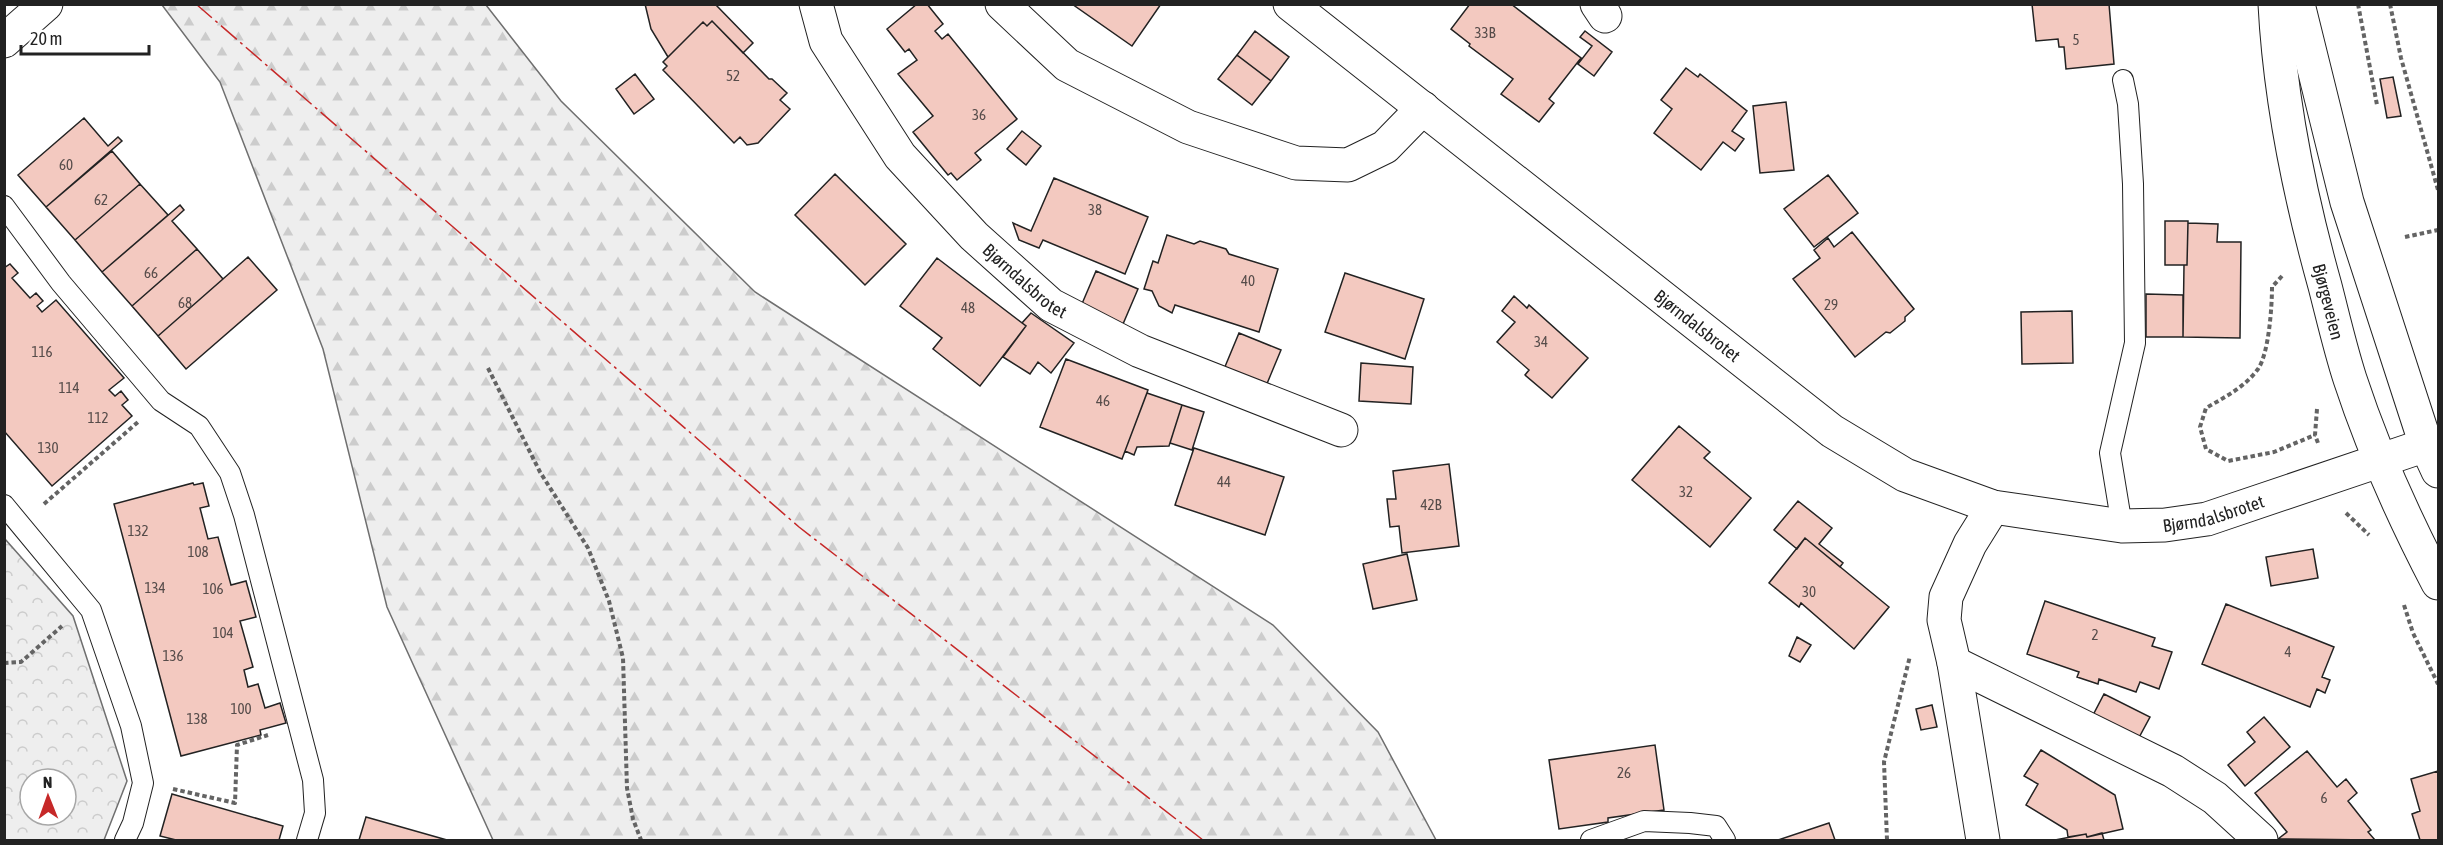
<svg xmlns="http://www.w3.org/2000/svg" width="2443" height="845" font-family="'Asap Condensed',sans-serif">
	<style>
		.forest { fill: url(#forest-firs); stroke: #6f6f6f; stroke-width: 1.5 }
		.park { fill: url(#park-crowns); stroke: #6f6f6f; stroke-width: 1.5; fill-rule: evenodd }
		.building { fill: #f3c9c0; stroke: #222; stroke-width: 1.5 }
		.lines { fill: none; stroke-linecap: round; stroke-linejoin: round }
		.service-casing { stroke: #222; stroke-width: 22 }
		.minor-casing { stroke: #222; stroke-width: 35 }
		.primary-casing { stroke: #222; stroke-width: 35 }
		.path { stroke: #646464; stroke-width: 4; stroke-dasharray: 4.5 3; stroke-linecap: butt }
		.service { stroke: #fff; stroke-width: 20 }
		.minor { stroke: #fff; stroke-width: 33 }
		.primary { stroke: #fff; stroke-width: 33 }
		.power { stroke: #c62828; stroke-width: 1.5; stroke-dasharray: 21 4.5 3 4.5; stroke-linecap: butt }
		.labels { text-anchor: middle; dominant-baseline: central; stroke-width: 4.5; stroke-linejoin: round; paint-order: stroke }
		.number-label { font-size: 15px; fill: #564c4a }
		.street-label { font-size: 18px; fill: #222; stroke: #fff }
	</style>
	<defs>
		<pattern id="forest-firs" width="22" height="20" patternUnits="userSpaceOnUse" patternTransform="scale(1.5)"><rect width="22" height="20" fill="#eee"/><path d="M5 1l3.5 6h-7zM16 11l3.5 6h-7z" fill="#ccc"/></pattern>
		<pattern id="park-crowns" width="20" height="18" patternUnits="userSpaceOnUse" patternTransform="scale(1.5)"><rect width="20" height="18" fill="#eee"/><path d="M2 6a3 3 0 1 1 6 0M12 15a3 3 0 1 1 6 0" fill="none" stroke="#ccc"/></pattern>
	</defs>
	<rect width="100%" height="100%" fill="#fff"/>
	<path class="forest" d="M 162,5 L 486,5 L 561,101 L 755,292 L 1273,625 L 1378,732 L 1436,840 L 493,840 L 387,607 L 323,349 L 220,82 Z"/>
	<path class="park" d="M 5,539 L 73,616 L 127,781 L 104,840 L 5,840 ZM 30,779 L 66,779 L 66,815 L 30,815 Z"/>
	<path class="building" d="M 645,4 L 715,4 L 753,43 L 743,53 L 712,21 L 707,26 L 703,22 L 668,57 L 651,29 Z
		M 917,4 L 927,4 L 943,24 L 935,31 L 942,39 L 948,34 L 1017,119 L 975,153 L 981,160 L 957,180 L 951,173 L 948,175 L 913,132 L 933,116 L 898,74 L 917,60 L 909,49 L 905,52 L 887,29 Z
		M 1072,4 L 1161,4 L 1132,46 Z
		M 1470,4 L 1511,4 L 1581,58 L 1549,99 L 1554,103 L 1539,122 L 1501,94 L 1513,79 L 1469,46 L 1470,44 L 1451,29 Z
		M 2032,4 L 2109,4 L 2114,64 L 2066,69 L 2064,47 L 2059,47 L 2058,39 L 2036,41 Z
		M 712,21 L 769,79 L 772,79 L 787,93 L 780,100 L 790,109 L 758,143 L 747,145 L 740,137 L 734,143 L 663,70 L 667,66 L 663,62 L 703,22 L 707,26 Z
		M 1255,31 L 1289,57 L 1271,81 L 1237,55 Z
		M 1585,31 L 1612,52 L 1594,76 L 1578,64 L 1592,46 L 1580,37 Z
		M 1237,55 L 1271,81 L 1252,105 L 1218,79 Z
		M 1686,68 L 1698,77 L 1700,74 L 1747,111 L 1732,131 L 1744,139 L 1735,151 L 1723,142 L 1701,170 L 1654,133 L 1672,109 L 1661,100 Z
		M 635,74 L 654,99 L 634,114 L 616,89 Z
		M 2393,77 L 2401,116 L 2387,118 L 2380,79 Z
		M 1786,102 L 1794,170 L 1760,173 L 1753,106 Z
		M 84,118 L 108,146 L 118,137 L 122,141 L 46,207 L 18,175 Z
		M 1022,131 L 1041,146 L 1026,165 L 1007,149 Z
		M 112,151 L 140,184 L 75,240 L 46,207 Z
		M 835,174 L 906,244 L 865,285 L 795,215 Z
		M 1828,175 L 1858,213 L 1814,247 L 1784,209 Z
		M 1054,178 L 1148,217 L 1125,274 L 1043,240 L 1039,248 L 1019,240 L 1013,223 L 1031,231 Z
		M 140,184 L 168,215 L 102,272 L 75,240 Z
		M 180,205 L 184,210 L 172,221 L 197,249 L 132,306 L 102,272 Z
		M 2165,221 L 2188,221 L 2187,265 L 2165,265 Z
		M 2188,223 L 2218,224 L 2217,242 L 2241,242 L 2240,338 L 2183,337 L 2184,265 L 2187,265 Z
		M 1852,232 L 1914,309 L 1905,317 L 1905,321 L 1890,333 L 1886,332 L 1855,357 L 1793,279 L 1820,258 L 1814,250 L 1828,238 L 1834,247 Z
		M 1167,235 L 1194,244 L 1200,241 L 1226,249 L 1229,254 L 1278,269 L 1259,332 L 1175,305 L 1172,313 L 1159,306 L 1152,291 L 1144,289 L 1153,261 L 1158,263 Z
		M 197,249 L 223,279 L 158,336 L 132,306 Z
		M 248,257 L 277,290 L 186,369 L 158,336 Z
		M 937,258 L 1026,326 L 980,386 L 933,349 L 942,338 L 900,306 Z
		M 10,264 L 18,273 L 12,278 L 30,298 L 36,293 L 43,301 L 37,306 L 42,312 L 56,300 L 124,378 L 109,390 L 115,396 L 121,391 L 128,400 L 122,405 L 132,416 L 52,486 L 4,431 L 4,268 Z
		M 1096,271 L 1138,289 L 1123,324 L 1081,306 Z
		M 1345,273 L 1424,299 L 1405,359 L 1325,332 Z
		M 2146,294 L 2183,295 L 2183,337 L 2146,337 Z
		M 1514,296 L 1527,308 L 1529,305 L 1588,358 L 1552,398 L 1525,375 L 1529,370 L 1497,342 L 1515,322 L 1502,311 Z
		M 2072,311 L 2073,363 L 2022,364 L 2021,312 Z
		M 1031,313 L 1074,343 L 1051,373 L 1038,362 L 1030,374 L 1003,357 L 1026,326 L 1022,323 Z
		M 1239,333 L 1281,350 L 1266,386 L 1224,369 Z
		M 1066,359 L 1148,390 L 1122,459 L 1040,427 Z
		M 1361,363 L 1413,367 L 1411,404 L 1359,401 Z
		M 1147,393 L 1182,405 L 1169,446 L 1137,447 L 1134,455 L 1125,451 Z
		M 1182,405 L 1204,412 L 1192,450 L 1170,443 Z
		M 1679,426 L 1710,452 L 1704,458 L 1751,498 L 1710,547 L 1632,480 Z
		M 1194,448 L 1284,477 L 1265,535 L 1175,505 Z
		M 1449,464 L 1459,546 L 1402,553 L 1399,526 L 1390,527 L 1387,499 L 1396,499 L 1393,471 Z
		M 193,483 L 194,485 L 203,483 L 209,506 L 200,508 L 208,539 L 218,537 L 231,585 L 246,581 L 256,617 L 240,621 L 253,667 L 244,670 L 248,687 L 258,684 L 265,708 L 280,703 L 286,723 L 260,730 L 261,735 L 181,756 L 114,504 Z
		M 1798,501 L 1832,528 L 1819,544 L 1843,563 L 1840,567 L 1805,538 L 1797,549 L 1774,530 Z
		M 1805,538 L 1889,607 L 1854,649 L 1801,603 L 1799,607 L 1769,583 Z
		M 2313,549 L 2318,578 L 2271,586 L 2266,557 Z
		M 1407,554 L 1417,600 L 1373,609 L 1363,564 Z
		M 2045,601 L 2155,638 L 2152,646 L 2172,652 L 2159,689 L 2140,682 L 2136,692 L 2099,679 L 2098,684 L 2077,677 L 2079,672 L 2027,654 Z
		M 2226,604 L 2334,647 L 2322,677 L 2330,680 L 2325,693 L 2317,689 L 2310,707 L 2202,664 Z
		M 1797,637 L 1811,645 L 1800,662 L 1789,656 Z
		M 2104,694 L 2150,717 L 2136,743 L 2091,719 Z
		M 1932,705 L 1937,727 L 1921,730 L 1916,709 Z
		M 2264,717 L 2290,747 L 2245,786 L 2228,765 L 2255,742 L 2247,732 Z
		M 1655,745 L 1664,810 L 1608,818 L 1608,822 L 1559,829 L 1549,760 Z
		M 2041,750 L 2115,795 L 2123,829 L 2087,837 L 2086,834 L 2068,837 L 2067,830 L 2026,805 L 2038,784 L 2024,776 Z
		M 2307,751 L 2337,787 L 2346,779 L 2357,793 L 2348,801 L 2371,830 L 2368,832 L 2375,840 L 2278,839 L 2287,832 L 2255,793 Z
		M 2438,771 L 2438,840 L 2420,840 L 2412,814 L 2420,811 L 2411,779 Z
		M 172,794 L 283,826 L 279,840 L 176,840 L 160,836 Z
		M 366,817 L 447,840 L 359,840 Z
		M 1829,823 L 1835,840 L 1778,840 Z
		M 2102,833 L 2104,840 L 2055,840 L 2086,834 L 2087,837 Z"/>
	<g class="lines">
		<g class="service-casing">
			<path id="service" d="M 4,206 L 61,283 L 161,401 L 199,426 L 230,473 L 244,515 L 313,780 L 315,813 L 307,840
				M 4,505 L 91,610 L 131,726 L 143,783 L 133,823 L 125,840
				M 2122,526 L 2110,453 L 2135,343 L 2133,184 L 2128,104 L 2123,80
				M 1591,840 L 1644,821 L 1690,823 L 1716,826 L 1725,840"/>
		</g>
		<g class="minor-casing">
			<g id="minor">
				<path id="s1" d="M 816,4 L 826,41 L 900,156 L 974,236 L 1051,305 L 1140,351 L 1341,430"/>
				<path d="M 1002,4 L 1067,65 L 1188,127 L 1296,163 L 1348,165 L 1385,147 L 1423,108"/>
				<path id="s2" d="M 1290,4 L 1832,431 L 1905,475 L 1993,507 L 2122,526 L 2165,525 L 2207,519 L 2426,445"/>
				<path d="M 1597,4 L 1605,16"/>
				<path d="M 4,41 L 46,4"/>
				<path d="M 1954,663 L 2173,771 L 2215,798 L 2261,840"/>
				<path d="M 1983,840 L 1954,663 L 1944,620 L 1946,597 L 1970,544 L 1993,507"/>
			</g>
		</g>
		<g class="primary-casing">
			<g id="primary">
				<path id="s3" d="M 2275,4 C 2280,101 2299,193 2325,286 C 2333,317 2340,348 2350,379 C 2373,449 2404,518 2438,583"/>
				<path d="M 2298,4 L 2347,202 L 2426,445 L 2438,471"/>
			</g>
		</g>
		<path class="path" d="M 2358,4 L 2377,105
			M 2390,4 L 2401,58 L 2438,190
			M 2405,237 L 2438,230
			M 2282,276 L 2272,287 C 2272,306 2269,353 2258,369 C 2245,387 2225,397 2206,408 L 2200,427 L 2206,449 L 2228,461 L 2274,452 L 2315,435
			M 488,368 L 540,472 L 588,548 L 609,601 L 623,658 L 627,788 L 633,819 L 641,840
			M 2317,409 L 2315,435 L 2318,443
			M 44,504 L 138,422
			M 2346,513 L 2369,535
			M 2404,605 L 2413,633 L 2438,684
			M 4,663 L 21,662 L 62,626
			M 173,789 L 235,803 L 237,745 L 268,735
			M 1887,840 L 1884,762 L 1910,656"/>
		<use href="#service" class="service"/>
		<use href="#minor" class="minor"/>
		<use href="#primary" class="primary"/>
		<path class="power" d="M 196,4 L 799,527 L 1203,840"/>
	</g>
	<g class="labels">
		<g class="number-label">
			<text x="1485" y="32">33B</text>
			<text x="2076" y="39">5</text>
			<text x="733" y="75">52</text>
			<text x="979" y="114">36</text>
			<text x="66" y="164">60</text>
			<text x="101" y="199">62</text>
			<text x="1095" y="209">38</text>
			<text x="151" y="272">66</text>
			<text x="1248" y="280">40</text>
			<text x="185" y="302">68</text>
			<text x="1831" y="304">29</text>
			<text x="968" y="307">48</text>
			<text x="1541" y="341">34</text>
			<text x="42" y="351">116</text>
			<text x="69" y="387">114</text>
			<text x="1103" y="400">46</text>
			<text x="98" y="417">112</text>
			<text x="48" y="447">130</text>
			<text x="1224" y="481">44</text>
			<text x="1686" y="491">32</text>
			<text x="1431" y="504">42B</text>
			<text x="138" y="530">132</text>
			<text x="198" y="551">108</text>
			<text x="155" y="587">134</text>
			<text x="213" y="588">106</text>
			<text x="1809" y="591">30</text>
			<text x="223" y="632">104</text>
			<text x="2095" y="634">2</text>
			<text x="2288" y="651">4</text>
			<text x="173" y="655">136</text>
			<text x="241" y="708">100</text>
			<text x="197" y="718">138</text>
			<text x="1624" y="772">26</text>
			<text x="2324" y="797">6</text>
		</g>
		<g class="street-label">
			<text stroke="none"><textPath href="#s1" startOffset="352">Bjørndalsbrotet</textPath></text>
			<text stroke="none"><textPath href="#s3" startOffset="303">Bjørgeveien</textPath></text>
			<text stroke="none"><textPath href="#s2" startOffset="519">Bjørndalsbrotet</textPath></text>
			<text stroke="none"><textPath href="#s2" startOffset="1092">Bjørndalsbrotet</textPath></text>
		</g>
	</g>
	<rect width="2443" height="845" fill="none" stroke="#222222" stroke-width="12"/>
	<g transform="translate(48 797) rotate(359)"><circle r="28" fill="#ffffff" stroke="#a7a7a7" stroke-width="1.5"/>
	<path d="M0-4.5L10 22L0 15L-10 22Z" fill="#c62828"/>
	<text y="-9" font-size="16" font-weight="bold" text-anchor="middle" fill="#222222">N</text>
	</g>
	<path d="M21 45v9h128v-9" fill="none" stroke="#222222" stroke-width="3"/>
	<text x="30" y="45" font-size="18" fill="#222222" stroke="#ffffff" stroke-width="4.5" paint-order="stroke">20 m</text>
</svg>
